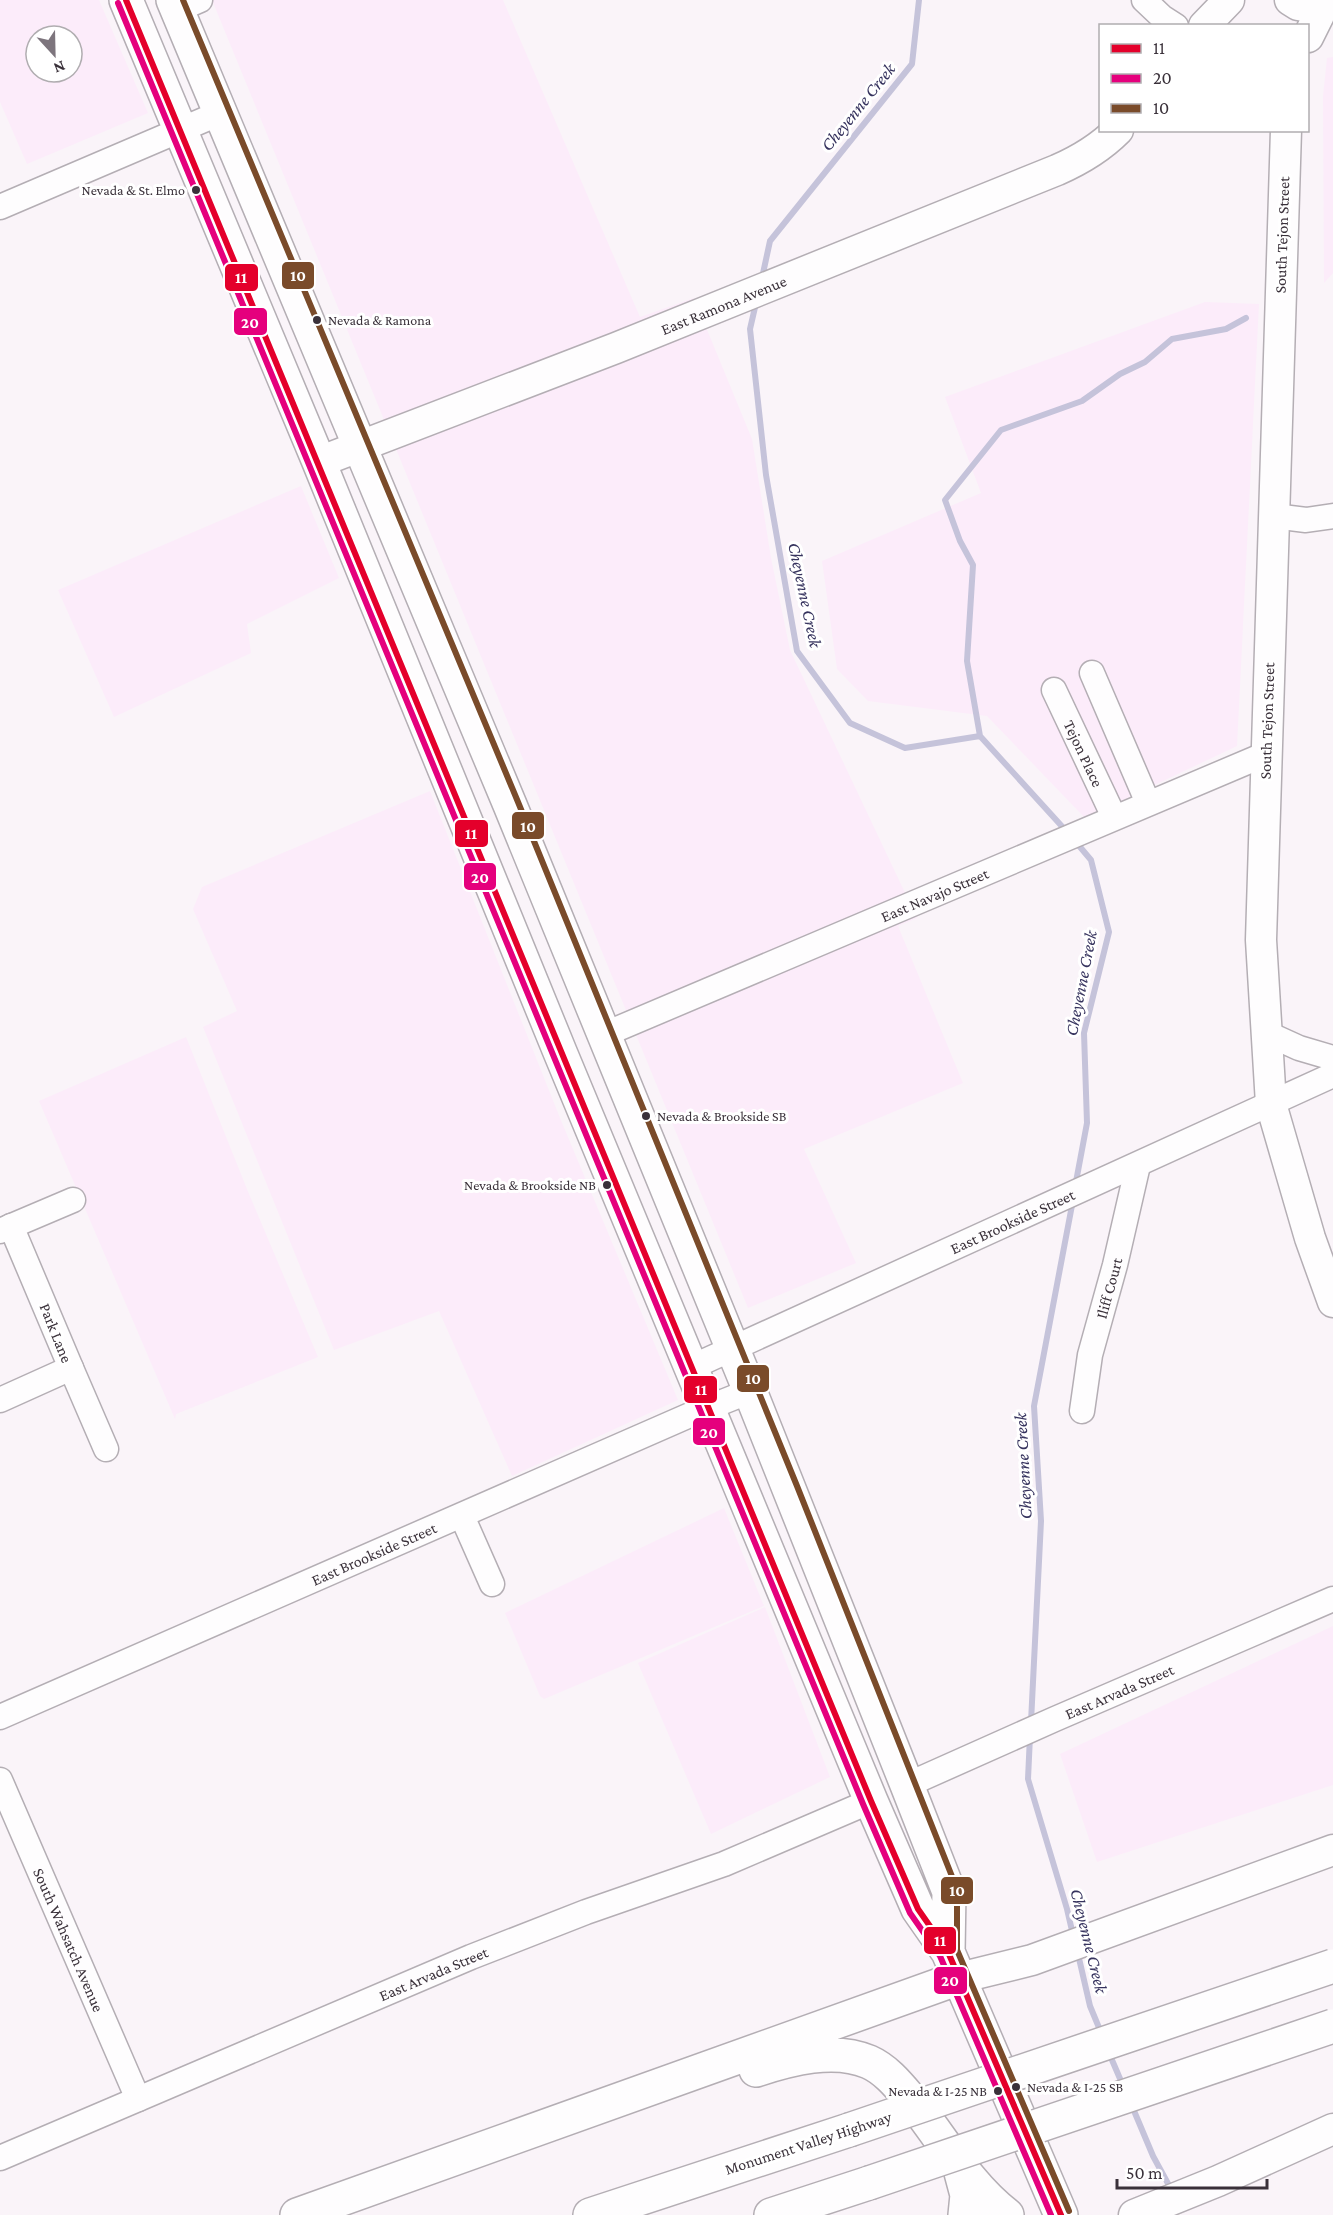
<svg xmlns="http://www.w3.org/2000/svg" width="1333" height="2215" font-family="'Crimson Pro',serif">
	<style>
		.built { fill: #fcecfa; fill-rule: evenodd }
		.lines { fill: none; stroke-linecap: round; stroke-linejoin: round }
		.stream { stroke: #c5c3da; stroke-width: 6 }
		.minor-casing { stroke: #b4aeb4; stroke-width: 27 }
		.major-casing { stroke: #b4aeb4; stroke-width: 33 }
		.highway-casing { stroke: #b4aeb4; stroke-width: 36 }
		.minor { stroke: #fefdfe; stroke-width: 24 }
		.major { stroke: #fefdfe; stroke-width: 30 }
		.highway { stroke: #fefdfe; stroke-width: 33 }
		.highway-bridge-casing { stroke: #b4aeb4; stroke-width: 36; stroke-linecap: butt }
		.highway-bridge { stroke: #fefdfe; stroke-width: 33 }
		.bus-1-casing { stroke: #fff; stroke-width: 10 }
		.bus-2-casing { stroke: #fff; stroke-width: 10 }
		.bus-3-casing { stroke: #fff; stroke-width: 10 }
		.bus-1 { stroke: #e4002b; stroke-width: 6 }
		.bus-2 { stroke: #e5007d; stroke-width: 6 }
		.bus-3 { stroke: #7a4b2a; stroke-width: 6 }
		.bus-dot { fill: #3a313a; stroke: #fff; stroke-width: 2 }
		.labels { text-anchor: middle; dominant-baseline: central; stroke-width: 6; stroke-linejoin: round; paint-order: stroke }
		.bus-label { font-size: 14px; fill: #3a313a; stroke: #fff; text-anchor: end }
		.street-label { font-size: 16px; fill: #3a313a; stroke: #fff }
		.water-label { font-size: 18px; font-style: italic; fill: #36335e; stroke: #fff }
		.line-badge { stroke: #fff; stroke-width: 2 }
		.badge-label { font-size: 16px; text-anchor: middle; font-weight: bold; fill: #fff }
	</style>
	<rect width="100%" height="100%" fill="#faf4f9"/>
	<path class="built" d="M 0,0 L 99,0 L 148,113 L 27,164 L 0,102 ZM 36,36 L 72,36 L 72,72 L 36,72 Z
		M 212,0 L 503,0 L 640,317 L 694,298 L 752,439 L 771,558 L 790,650 L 917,918 L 898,926 L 963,1083 L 804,1149 L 856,1263 L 748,1308 Z
		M 1333,57 L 1333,273 L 1324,283 L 1323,96 L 1327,58 Z
		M 1205,302 L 1259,304 L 1237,746 L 1085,818 L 987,716 L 868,701 L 837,669 L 822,561 L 981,493 L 945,397 Z
		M 301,486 L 339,578 L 247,624 L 251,653 L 114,717 L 58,590 Z
		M 430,791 L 560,1118 L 678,1400 L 512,1476 L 439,1311 L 334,1350 L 203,1027 L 237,1011 L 193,909 L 202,887 Z
		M 186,1037 L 249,1194 L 318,1357 L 176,1414 L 175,1419 L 39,1101 Z
		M 724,1508 L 764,1606 L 544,1699 L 540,1696 L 505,1613 Z
		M 765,1607 L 830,1777 L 711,1834 L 638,1663 Z
		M 1333,1626 L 1333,1785 L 1097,1862 L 1060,1754 Z"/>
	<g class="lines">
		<path class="stream" d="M 762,278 L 770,241 L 912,64 L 919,0
			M 756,303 L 750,329 L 766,475 L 797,651 L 850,723 L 905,748 L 980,736 L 1068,833
			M 980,736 L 967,661 L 973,565 L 960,541 L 945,500 L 1001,430 L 1082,401 L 1120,374 L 1145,362 L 1172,339 L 1226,329 L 1246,318
			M 1075,841 L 1091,860 L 1109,932 L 1084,1033 L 1087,1123 L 1075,1187
			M 1031,1722 L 1041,1521 L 1034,1406 L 1073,1200
			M 1030,1736 L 1028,1779 L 1067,1909 L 1073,1935
			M 1078,1954 L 1090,2006 L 1102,2035
			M 1109,2053 L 1124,2088
			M 1132,2106 L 1153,2156 L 1172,2191"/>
		<g class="minor-casing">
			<g id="minor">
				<path d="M 1144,0 L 1162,17 L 1176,26"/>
				<path d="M 177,10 L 200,0"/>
				<path d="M 0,207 L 220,113"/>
				<path d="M 1274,516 L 1306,520 L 1333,516"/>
				<path d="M 1092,673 L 1148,803"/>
				<path id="s1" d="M 1054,690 L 1114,817"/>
				<path d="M 1266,1033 L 1299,1048 L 1333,1058"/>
				<path id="s2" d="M 603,1035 L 1266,754"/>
				<path d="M 0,1231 L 73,1200"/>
				<path id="s3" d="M 692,1367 L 1333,1075"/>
				<path d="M 71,1368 L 106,1449"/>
				<path d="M 0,1400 L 71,1368 L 11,1226"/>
				<path id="s4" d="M 1082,1411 L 1090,1355 L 1115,1265 L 1138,1165"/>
				<path d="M 462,1516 L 492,1584"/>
				<path id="s5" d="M 0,1717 L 690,1415 L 750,1391"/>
				<path id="s6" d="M 0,1780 L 138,2099"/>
				<path id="s7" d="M 907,1785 L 1055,1719 L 1333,1599"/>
				<path id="s8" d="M 0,2158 L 471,1957 L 586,1912 L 724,1864 L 871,1801"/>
			</g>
		</g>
		<g class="major-casing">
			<g id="major">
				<path d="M 1290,0 L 1298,5 L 1322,9"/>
				<path d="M 1204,26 L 1229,0"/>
				<path d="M 1308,37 L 1322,9 L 1333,3"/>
				<path d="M 1286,130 L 1261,940 L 1271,1104 L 1310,1238 L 1333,1302"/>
				<path id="s9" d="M 319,462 L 616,348 L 1057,170 C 1080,160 1099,149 1118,130"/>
				<path d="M 959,1978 L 1032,1960 L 1333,1850"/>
				<path d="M 1134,2215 L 1218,2181 L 1333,2129"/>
			</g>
		</g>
		<g class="highway-casing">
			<path id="highway" d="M 126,0 L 319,462 L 560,1052 L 871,1801 L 918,1909 L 948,1952 L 1061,2215
				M 173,0 L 510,805 L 750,1391 L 907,1785 L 949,1892 L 948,1952
				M 756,2070 C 790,2059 834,2047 869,2062 C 887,2070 900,2087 913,2102 C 943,2140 968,2185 1007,2215
				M 959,2165 L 967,2195 L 965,2215
				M 297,2215 L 959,1978
				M 590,2215 L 849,2130
				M 771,2215 L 869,2183"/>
		</g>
		<use href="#minor" class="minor"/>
		<use href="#major" class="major"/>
		<use href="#highway" class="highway"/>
		<g class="highway-bridge-casing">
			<path id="highway-bridge" d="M 849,2130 L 1333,1966
				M 869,2183 L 1333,2026"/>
		</g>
		<use href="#highway-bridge" class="highway-bridge"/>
		<g class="bus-1-casing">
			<path id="bus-1" d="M 126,0 C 376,599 622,1201 871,1801 L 918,1909 L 948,1952 L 1061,2215"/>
		</g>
		<g class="bus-2-casing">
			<path id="bus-2" d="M 118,3 C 368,603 614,1204 863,1804 L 910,1913 L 940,1956 L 1051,2215"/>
		</g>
		<g class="bus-3-casing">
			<path id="bus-3" d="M 183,0 L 518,802 L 797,1486 L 957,1889 L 957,1950 L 1069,2211"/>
		</g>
		<use href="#bus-1" class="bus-1"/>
		<use href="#bus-2" class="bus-2"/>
		<use href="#bus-3" class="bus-3"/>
	</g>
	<g class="bus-dot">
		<circle cx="196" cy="190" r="5"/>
		<circle cx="317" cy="320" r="5"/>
		<circle cx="646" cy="1116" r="5"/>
		<circle cx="607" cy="1185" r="5"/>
		<circle cx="1016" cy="2087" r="5"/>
		<circle cx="998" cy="2091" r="5"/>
	</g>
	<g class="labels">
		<g class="bus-label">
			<text x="185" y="190">Nevada &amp; St. Elmo</text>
			<text x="328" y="320" text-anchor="start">Nevada &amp; Ramona</text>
			<text x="657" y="1116" text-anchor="start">Nevada &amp; Brookside SB</text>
			<text x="596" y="1185">Nevada &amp; Brookside NB</text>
			<text x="1027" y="2087" text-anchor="start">Nevada &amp; I-25 SB</text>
			<text x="987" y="2091">Nevada &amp; I-25 NB</text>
		</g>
		<g class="street-label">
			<text transform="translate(1282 235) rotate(-88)">South Tejon Street</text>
			<text stroke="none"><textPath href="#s9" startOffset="434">East Ramona Avenue</textPath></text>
			<text transform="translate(1267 721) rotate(-88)">South Tejon Street</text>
			<text stroke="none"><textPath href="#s1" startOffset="70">Tejon Place</textPath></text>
			<text stroke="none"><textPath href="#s2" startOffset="360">East Navajo Street</textPath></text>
			<text stroke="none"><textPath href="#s3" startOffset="352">East Brookside Street</textPath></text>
			<text stroke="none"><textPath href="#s4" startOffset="126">Iliff Court</textPath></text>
			<text transform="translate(56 1333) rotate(68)">Park Lane</text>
			<text stroke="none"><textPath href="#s5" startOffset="408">East Brookside Street</textPath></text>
			<text stroke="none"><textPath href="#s7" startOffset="232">East Arvada Street</textPath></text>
			<text stroke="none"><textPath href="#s6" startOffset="174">South Wahsatch Avenue</textPath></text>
			<text stroke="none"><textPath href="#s8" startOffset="471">East Arvada Street</textPath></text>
			<text transform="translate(808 2143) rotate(-18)">Monument Valley Highway</text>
		</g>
		<g class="water-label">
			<text transform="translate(858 107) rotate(-51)">Cheyenne Creek</text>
			<text transform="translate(805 595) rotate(78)">Cheyenne Creek</text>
			<text transform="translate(1081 983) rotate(-79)">Cheyenne Creek</text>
			<text transform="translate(1023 1466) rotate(-93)">Cheyenne Creek</text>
			<text transform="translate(1089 1941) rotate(76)">Cheyenne Creek</text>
		</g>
	</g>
	<g class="line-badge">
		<rect x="281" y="261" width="34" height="29" rx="6" fill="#7a4b2a"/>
		<rect x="224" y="263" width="35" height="29" rx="6" fill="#e4002b"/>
		<rect x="233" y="307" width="35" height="29" rx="6" fill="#e5007d"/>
		<rect x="511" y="811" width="34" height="29" rx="6" fill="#7a4b2a"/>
		<rect x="454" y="819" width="35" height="29" rx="6" fill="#e4002b"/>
		<rect x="463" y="862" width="34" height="29" rx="6" fill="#e5007d"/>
		<rect x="736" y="1364" width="34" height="29" rx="6" fill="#7a4b2a"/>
		<rect x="683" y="1375" width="35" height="29" rx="6" fill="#e4002b"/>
		<rect x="692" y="1417" width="34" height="29" rx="6" fill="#e5007d"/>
		<rect x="940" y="1876" width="34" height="29" rx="6" fill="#7a4b2a"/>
		<rect x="923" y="1926" width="34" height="29" rx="6" fill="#e4002b"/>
		<rect x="933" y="1966" width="35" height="29" rx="6" fill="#e5007d"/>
	</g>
	<g class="badge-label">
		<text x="298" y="281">10</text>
		<text x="241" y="283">11</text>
		<text x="250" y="328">20</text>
		<text x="528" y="832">10</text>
		<text x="471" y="839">11</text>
		<text x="480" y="883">20</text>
		<text x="753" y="1384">10</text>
		<text x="701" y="1395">11</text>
		<text x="709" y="1438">20</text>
		<text x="957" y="1896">10</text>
		<text x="940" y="1946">11</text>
		<text x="950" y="1986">20</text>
	</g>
	<rect x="1099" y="24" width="210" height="108" fill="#ffffff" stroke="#b0adb0" stroke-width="1.5"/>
	<rect x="1111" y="44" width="30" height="9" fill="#e4002b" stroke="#b0adb0" stroke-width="1.5"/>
	<text x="1153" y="54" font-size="18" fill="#3a313a">11</text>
	<rect x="1111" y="74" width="30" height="9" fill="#e5007d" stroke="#b0adb0" stroke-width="1.5"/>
	<text x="1153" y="84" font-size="18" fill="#3a313a">20</text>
	<rect x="1111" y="104" width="30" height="9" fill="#7a4b2a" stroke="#b0adb0" stroke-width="1.5"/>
	<text x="1153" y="114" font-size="18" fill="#3a313a">10</text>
	<g transform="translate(54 54) rotate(158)"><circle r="28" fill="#ffffff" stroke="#b0adb0" stroke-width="1.5"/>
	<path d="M0-4.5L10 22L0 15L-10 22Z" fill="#7d757d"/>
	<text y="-9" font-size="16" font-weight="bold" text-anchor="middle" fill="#3a313a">N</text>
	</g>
	<path d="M1117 2179v9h150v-9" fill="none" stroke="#3a313a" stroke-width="3"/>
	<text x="1126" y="2179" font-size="18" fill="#3a313a" stroke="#ffffff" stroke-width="4.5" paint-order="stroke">50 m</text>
</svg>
